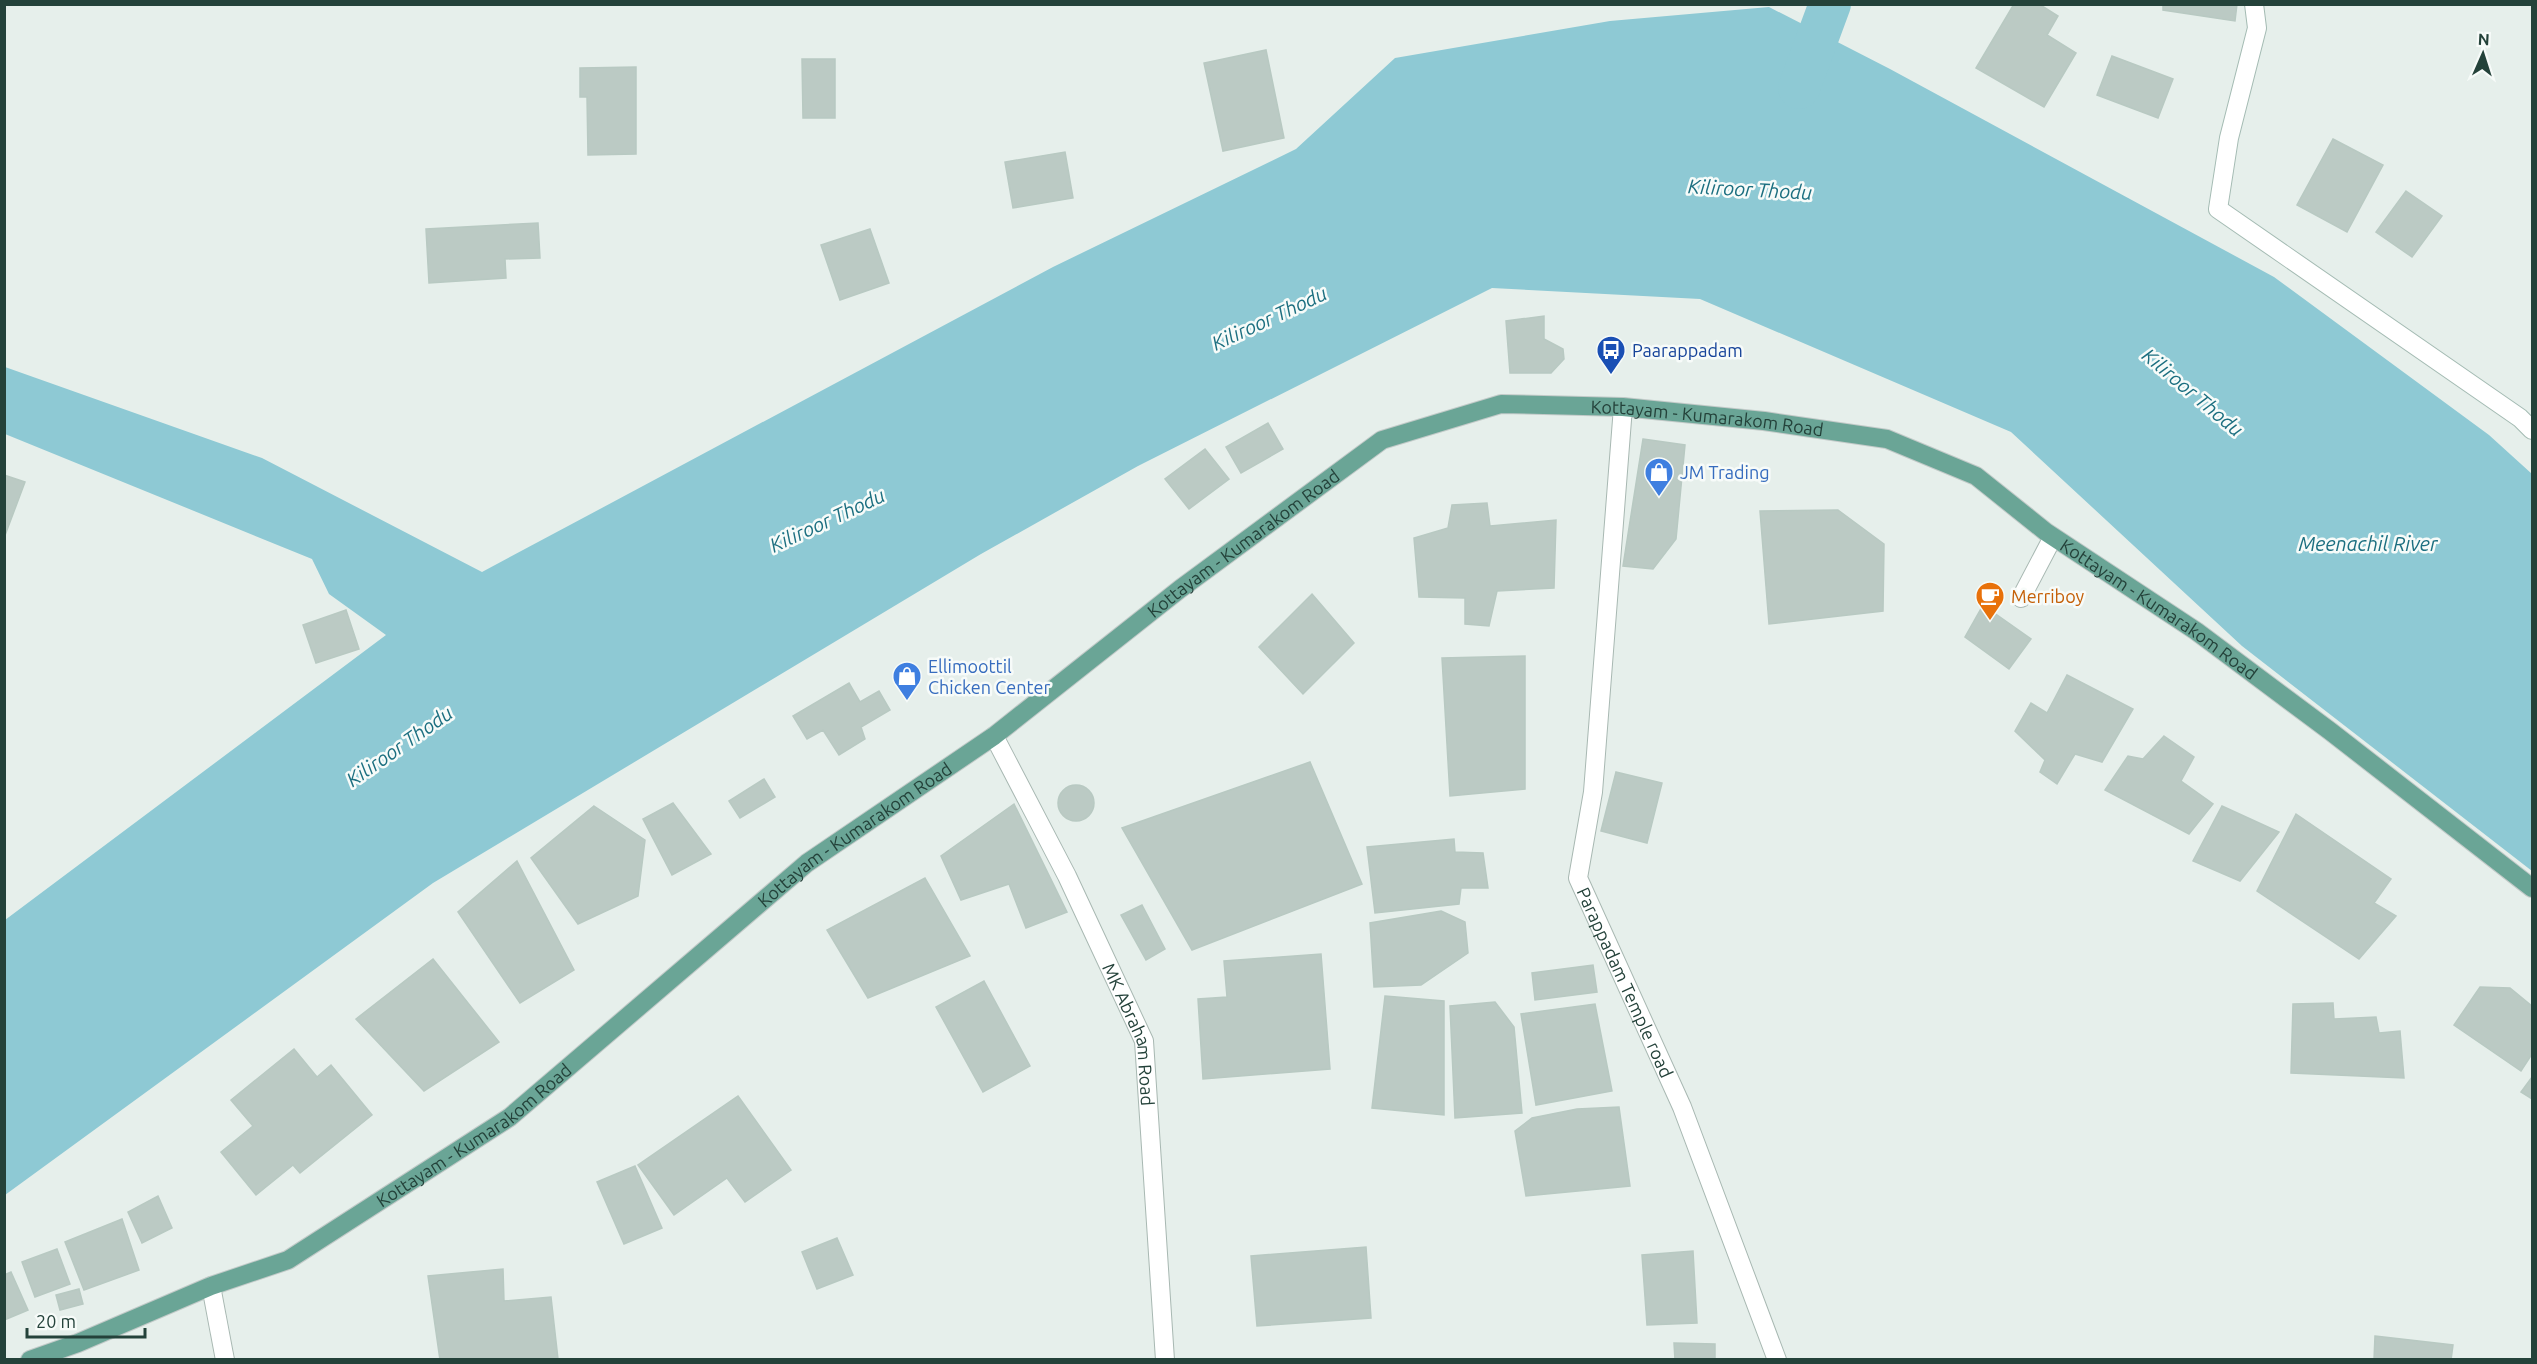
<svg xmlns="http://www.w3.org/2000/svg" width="2537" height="1364" font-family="Ubuntu,sans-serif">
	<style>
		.water { fill: #8ec9d4 }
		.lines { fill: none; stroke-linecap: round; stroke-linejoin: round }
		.canal { stroke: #8ec9d4; stroke-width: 42 }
		.building { fill: #bbcac4; stroke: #b8c9c2; stroke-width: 1.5 }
		.lane-casing { stroke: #a8b8b2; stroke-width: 20 }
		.street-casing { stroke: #a8b8b2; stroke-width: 20 }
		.secondary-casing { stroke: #a4bbb3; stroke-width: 20 }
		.primary-casing { stroke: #c2cac8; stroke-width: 20 }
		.lane { stroke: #fff; stroke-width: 18 }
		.street { stroke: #fff; stroke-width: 18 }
		.secondary { stroke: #fff; stroke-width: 18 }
		.primary { stroke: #6aa596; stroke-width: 18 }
		.labels { text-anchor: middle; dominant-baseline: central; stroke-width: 5; stroke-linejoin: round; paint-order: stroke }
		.transit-label { font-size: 18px; fill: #164399; stroke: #f7fbf9; text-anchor: start }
		.street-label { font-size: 18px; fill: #24423a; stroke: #f7fbf9 }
		.shop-label { font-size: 18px; fill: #366cbe; stroke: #f7fbf9; text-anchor: start }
		.food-label { font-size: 18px; fill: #c56008; stroke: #f7fbf9; text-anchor: start }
		.water-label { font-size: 20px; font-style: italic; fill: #1c6f80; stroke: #f7fbf9 }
	</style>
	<rect width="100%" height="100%" fill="#e6efeb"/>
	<path class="water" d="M 1769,7 L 1890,69 L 2274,277 L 2489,435 L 2532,474 L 2532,871 L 2242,646 L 2011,432 L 1700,299 L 1492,288 L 1138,466 L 981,554 L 433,883 L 5,1195 L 5,920 L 386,635 L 329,594 L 312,559 L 5,434 L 5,367 L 262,458 L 482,572 L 1053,267 L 1296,149 L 1395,58 L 1610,21 Z"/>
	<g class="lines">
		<path class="canal" d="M 1799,88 L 1830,4"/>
	</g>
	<path class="building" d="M 2014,4 L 2039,4 L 2058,16 L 2047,35 L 2076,53 L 2044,107 L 1976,68 Z
		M 2163,4 L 2237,4 L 2235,21 L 2163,10 Z
		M 1266,50 L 1284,138 L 1223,151 L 1204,63 Z
		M 2112,56 L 2173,79 L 2158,118 L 2097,95 Z
		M 802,59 L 835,59 L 835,118 L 803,118 Z
		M 636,67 L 636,154 L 588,155 L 587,97 L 580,97 L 580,68 Z
		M 2333,139 L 2383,165 L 2347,232 L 2297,205 Z
		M 1065,152 L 1073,198 L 1013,208 L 1005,162 Z
		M 2406,191 L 2442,216 L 2412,257 L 2376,232 Z
		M 538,223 L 540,258 L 505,259 L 506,278 L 429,283 L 426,229 Z
		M 870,229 L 889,283 L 840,300 L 821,245 Z
		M 1544,316 L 1544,339 L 1563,349 L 1564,359 L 1551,373 L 1510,373 L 1506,321 Z
		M 1268,423 L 1283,449 L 1241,473 L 1226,447 Z
		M 1643,439 L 1685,445 L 1676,539 L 1653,569 L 1623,566 Z
		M 1205,449 L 1229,479 L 1189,509 L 1165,479 Z
		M 4,475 L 25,482 L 4,538 Z
		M 1487,503 L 1490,526 L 1556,520 L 1554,588 L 1497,591 L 1489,626 L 1465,624 L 1465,598 L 1419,597 L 1414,538 L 1448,528 L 1452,505 Z
		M 1838,510 L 1884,544 L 1883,611 L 1769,624 L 1760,511 Z
		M 1312,594 L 1354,643 L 1303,694 L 1259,647 Z
		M 1983,605 L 2031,639 L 2009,669 L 1965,637 Z
		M 346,610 L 359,649 L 316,663 L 303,625 Z
		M 1525,656 L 1525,789 L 1450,796 L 1442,658 Z
		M 2067,675 L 2133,709 L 2102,762 L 2075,754 L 2057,784 L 2040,772 L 2045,760 L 2015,731 L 2031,703 L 2047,713 Z
		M 849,683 L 860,702 L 879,691 L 890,710 L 861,727 L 865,739 L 839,755 L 823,730 L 807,739 L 793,716 Z
		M 2164,736 L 2194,757 L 2181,781 L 2213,804 L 2189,834 L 2105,790 L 2128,756 L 2143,759 Z
		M 1310,762 L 1362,884 L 1192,950 L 1122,828 Z
		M 1616,772 L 1662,783 L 1647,843 L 1601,831 Z
		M 764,779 L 775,797 L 740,818 L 729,801 Z
		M1058 803a18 18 0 1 1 36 0a18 18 0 1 1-36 0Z
		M 673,803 L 711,854 L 672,875 L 643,819 Z
		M 1014,804 L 1067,912 L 1026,928 L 1009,884 L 961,900 L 941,856 Z
		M 594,806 L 645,840 L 638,896 L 578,924 L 531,858 Z
		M 2222,806 L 2279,832 L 2240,881 L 2193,861 Z
		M 2296,814 L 2391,879 L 2374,903 L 2396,916 L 2359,959 L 2257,891 Z
		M 1454,839 L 1455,852 L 1483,853 L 1488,888 L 1461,888 L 1459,904 L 1375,913 L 1367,847 Z
		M 517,861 L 574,970 L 520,1003 L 458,912 Z
		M 925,878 L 970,956 L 868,998 L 827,930 Z
		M 1142,905 L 1165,949 L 1146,960 L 1121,915 Z
		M 1441,911 L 1465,922 L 1468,953 L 1421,985 L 1374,987 L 1370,923 Z
		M 1321,954 L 1330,1069 L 1203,1079 L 1198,999 L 1227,997 L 1224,961 Z
		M 433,959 L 499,1042 L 424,1091 L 356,1019 Z
		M 1593,965 L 1597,992 L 1535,1000 L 1532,973 Z
		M 984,981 L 1030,1066 L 983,1092 L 936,1007 Z
		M 2480,987 L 2510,988 L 2532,1006 L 2532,1054 L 2521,1071 L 2454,1025 Z
		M 1385,996 L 1444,1001 L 1444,1115 L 1372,1108 Z
		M 1495,1002 L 1514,1027 L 1522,1113 L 1455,1118 L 1450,1006 Z
		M 2333,1003 L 2334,1019 L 2376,1017 L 2379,1033 L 2400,1031 L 2404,1078 L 2291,1073 L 2293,1004 Z
		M 1595,1004 L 1612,1091 L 1536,1105 L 1521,1014 Z
		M 294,1049 L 317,1077 L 331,1065 L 372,1115 L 300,1173 L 293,1165 L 256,1195 L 221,1152 L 253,1126 L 231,1100 Z
		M 2532,1077 L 2532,1099 L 2521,1092 Z
		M 738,1096 L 791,1170 L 745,1202 L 727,1178 L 674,1215 L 638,1165 Z
		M 1619,1107 L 1630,1186 L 1526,1196 L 1515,1131 L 1532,1118 L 1577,1109 Z
		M 635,1166 L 662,1228 L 624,1244 L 597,1182 Z
		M 158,1196 L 172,1228 L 142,1243 L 128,1212 Z
		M 122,1219 L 139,1270 L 84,1290 L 65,1242 Z
		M 837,1238 L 853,1275 L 817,1289 L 802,1252 Z
		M 1366,1247 L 1371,1318 L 1257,1326 L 1251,1256 Z
		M 57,1249 L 70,1284 L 35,1297 L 22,1262 Z
		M 1693,1251 L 1697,1323 L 1647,1325 L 1642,1255 Z
		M 503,1269 L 504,1301 L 551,1297 L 558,1359 L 440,1360 L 428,1276 Z
		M 11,1272 L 28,1310 L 4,1320 L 4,1275 Z
		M 79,1289 L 83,1304 L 60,1310 L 56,1295 Z
		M 2375,1336 L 2453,1345 L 2451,1360 L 2374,1360 Z
		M 1674,1343 L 1715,1344 L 1715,1360 L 1675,1360 Z"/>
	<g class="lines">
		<g class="lane-casing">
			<path id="lane" d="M 2021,598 L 2053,537"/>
		</g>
		<g class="street-casing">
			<g id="street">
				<path id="s1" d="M 1623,407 L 1593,792 L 1578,878 L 1682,1107 L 1777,1360"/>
				<path id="s2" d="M 994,736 L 1067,876 L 1144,1041 L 1165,1360"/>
				<path d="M 211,1286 L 225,1360"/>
			</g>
		</g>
		<g class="secondary-casing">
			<path id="secondary" d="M 2254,4 L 2257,28 L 2229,138 L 2218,209 L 2520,418 L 2532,430"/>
		</g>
		<g class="primary-casing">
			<g id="primary">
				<path id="s3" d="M 30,1360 L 78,1343 L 211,1286 L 288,1260 L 510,1117 L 807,863 L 994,736 L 1180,589 L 1382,440 L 1501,404 L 1623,407 L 1764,421 L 1887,439 L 1976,476 L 2046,532 L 2196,631 L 2330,731 L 2532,888"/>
			</g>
		</g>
		<use href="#lane" class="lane"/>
		<use href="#street" class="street"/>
		<use href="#secondary" class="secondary"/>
		<use href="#primary" class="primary"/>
	</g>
	<defs>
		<g id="bus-pin" transform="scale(1.5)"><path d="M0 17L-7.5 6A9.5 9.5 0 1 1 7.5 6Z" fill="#1a4fb4" stroke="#f7fbf9"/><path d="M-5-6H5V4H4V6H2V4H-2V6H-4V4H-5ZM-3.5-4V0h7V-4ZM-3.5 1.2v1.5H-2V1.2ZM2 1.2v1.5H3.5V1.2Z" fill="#fff"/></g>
		<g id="shop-pin" transform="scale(1.5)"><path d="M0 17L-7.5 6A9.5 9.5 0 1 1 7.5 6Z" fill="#3f7fe0" stroke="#f7fbf9"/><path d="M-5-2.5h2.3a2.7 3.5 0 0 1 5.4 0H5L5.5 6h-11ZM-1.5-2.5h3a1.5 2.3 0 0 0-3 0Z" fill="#fff"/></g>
		<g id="cafe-pin" transform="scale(1.5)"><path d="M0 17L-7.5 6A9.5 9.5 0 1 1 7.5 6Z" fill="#e8710a" stroke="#f7fbf9"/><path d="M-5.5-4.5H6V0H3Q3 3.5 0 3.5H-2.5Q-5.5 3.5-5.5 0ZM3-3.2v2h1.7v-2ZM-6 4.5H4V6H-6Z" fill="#fff"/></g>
	</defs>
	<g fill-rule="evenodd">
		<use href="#bus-pin" x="1611" y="350"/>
		<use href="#shop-pin" x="1659" y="472"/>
		<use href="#cafe-pin" x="1990" y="596"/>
		<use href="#shop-pin" x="907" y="676"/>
	</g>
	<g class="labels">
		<g class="transit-label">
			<text x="1632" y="350">Paarappadam</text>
		</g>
		<g class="street-label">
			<text stroke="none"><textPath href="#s3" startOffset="1977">Kottayam - Kumarakom Road</textPath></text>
			<text stroke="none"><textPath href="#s3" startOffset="1473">Kottayam - Kumarakom Road</textPath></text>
			<text stroke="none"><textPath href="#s3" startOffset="2481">Kottayam - Kumarakom Road</textPath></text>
			<text stroke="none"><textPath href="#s3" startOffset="987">Kottayam - Kumarakom Road</textPath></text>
			<text stroke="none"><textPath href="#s1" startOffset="588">Parappadam Temple road</textPath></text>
			<text stroke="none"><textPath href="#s2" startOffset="330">MK Abraham Road</textPath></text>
			<text stroke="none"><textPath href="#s3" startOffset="501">Kottayam - Kumarakom Road</textPath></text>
		</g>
		<g class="shop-label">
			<text x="1680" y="472">JM Trading</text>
			<text x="928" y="666">Ellimoottil<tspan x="928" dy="21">Chicken Center</tspan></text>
		</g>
		<g class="food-label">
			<text x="2011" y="596">Merriboy</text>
		</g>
		<g class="water-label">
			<text transform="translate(1750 189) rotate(3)">Kiliroor Thodu</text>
			<text transform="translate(1269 318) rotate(-25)">Kiliroor Thodu</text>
			<text transform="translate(2193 392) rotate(40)">Kiliroor Thodu</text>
			<text transform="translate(827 520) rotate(-25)">Kiliroor Thodu</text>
			<text x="2368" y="543">Meenachil River</text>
			<text transform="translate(399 746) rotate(-35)">Kiliroor Thodu</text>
		</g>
	</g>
	<rect width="2537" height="1364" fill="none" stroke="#24423a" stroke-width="12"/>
	<g transform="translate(2483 54) rotate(3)" stroke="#f7fbf9" stroke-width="4.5" paint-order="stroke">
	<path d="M0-4.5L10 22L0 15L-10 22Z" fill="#24423a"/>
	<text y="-9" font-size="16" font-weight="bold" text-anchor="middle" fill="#24423a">N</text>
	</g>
	<path d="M27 1328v9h118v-9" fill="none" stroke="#24423a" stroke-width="3"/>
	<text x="36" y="1328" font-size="18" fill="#24423a" stroke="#f7fbf9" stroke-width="4.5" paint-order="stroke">20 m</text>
</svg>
